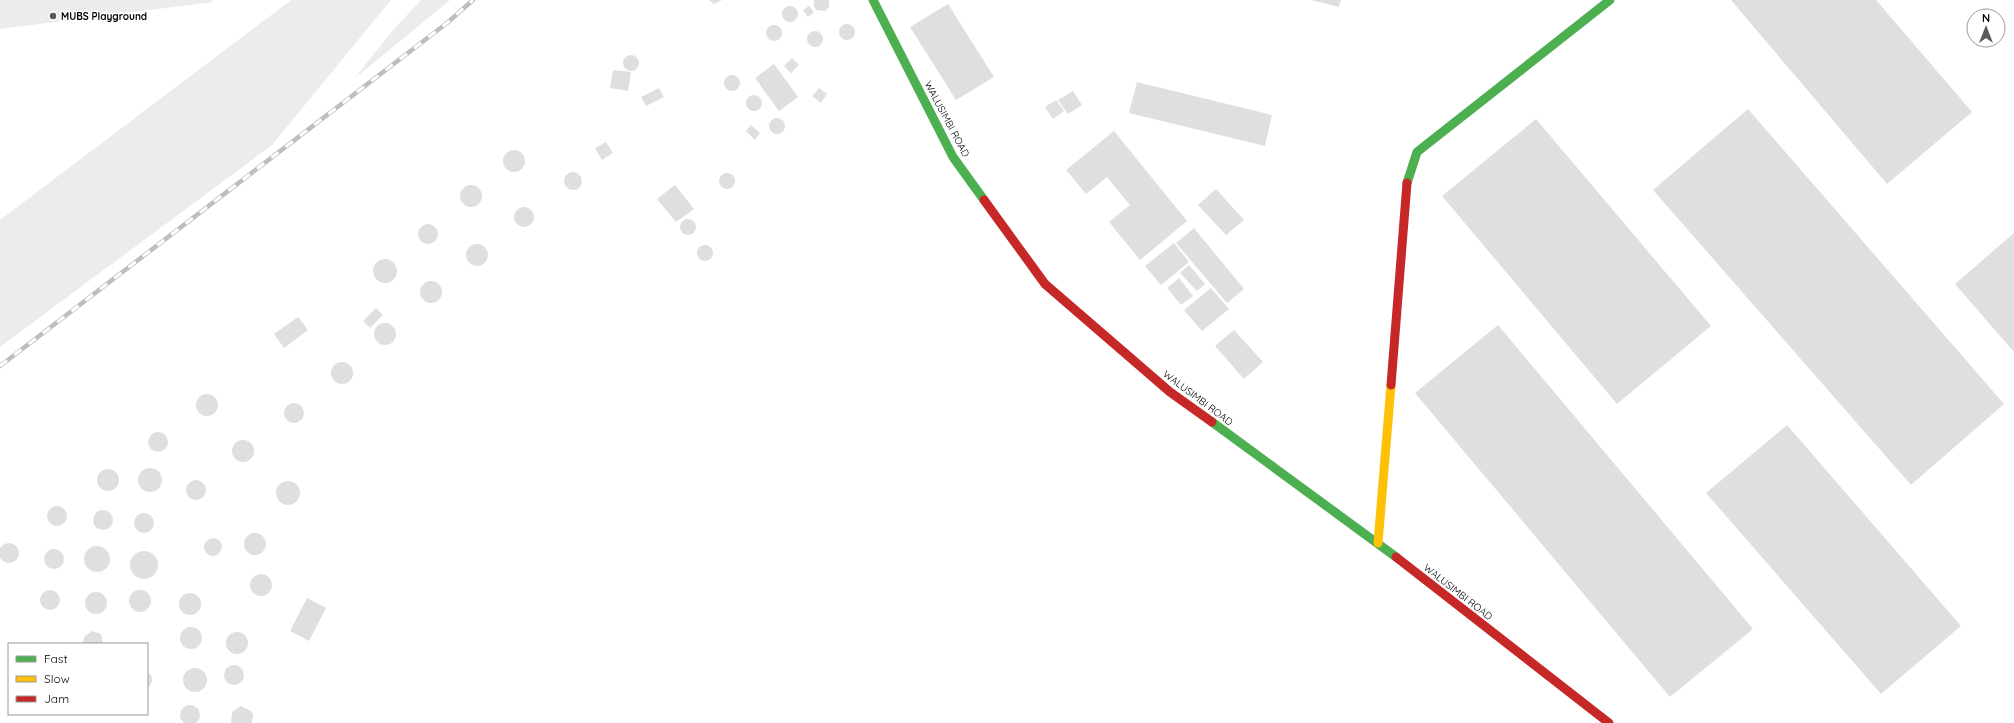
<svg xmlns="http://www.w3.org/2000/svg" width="2014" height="723" font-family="Quicksand,sans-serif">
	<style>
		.green { fill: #ececec }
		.building { fill: #dfdfdf }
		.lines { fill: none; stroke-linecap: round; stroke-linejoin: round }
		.fast { stroke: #4caf50; stroke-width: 9 }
		.slow { stroke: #ffc107; stroke-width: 9 }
		.jam { stroke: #c62828; stroke-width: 9 }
		.rail-casing { stroke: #bebebe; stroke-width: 4.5 }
		.rail { stroke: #fff; stroke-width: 3; stroke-dasharray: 9; stroke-linecap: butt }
		.poi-dot { fill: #595959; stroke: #fff; stroke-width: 1.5 }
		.labels { text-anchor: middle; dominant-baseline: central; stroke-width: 3; stroke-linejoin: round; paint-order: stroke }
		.poi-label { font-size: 10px; font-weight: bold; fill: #000; stroke: #fff; text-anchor: start }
		.street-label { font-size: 10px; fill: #000; stroke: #fff }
	</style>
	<rect width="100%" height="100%" fill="#fff"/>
	<path class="green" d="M 0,0 L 212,0 L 213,2 L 0,29 Z
		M 291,0 L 391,0 L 272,145 L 0,347 L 0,220 Z
		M 421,0 L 450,0 L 354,79 L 393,30 Z"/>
	<path class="building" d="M 709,0 L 722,0 L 714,4 Z
		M 814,0 L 829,0 L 829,7 L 826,11 L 816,10 L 814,6 Z
		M 1311,0 L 1341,0 L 1339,7 Z
		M 1731,0 L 1876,0 L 1972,112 L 1887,184 Z
		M 948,4 L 994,77 L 956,100 L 910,27 Z
		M782 14a8 8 0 1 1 16 0a8 8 0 1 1-16 0Z
		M 809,6 L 814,12 L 808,17 L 803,10 Z
		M839 32a8 8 0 1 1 16 0a8 8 0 1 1-16 0Z
		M766 33a8 8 0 1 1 16 0a8 8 0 1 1-16 0Z
		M807 39a8 8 0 1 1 16 0a8 8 0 1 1-16 0Z
		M623 63a8 8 0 1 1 16 0a8 8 0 1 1-16 0Z
		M 792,58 L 799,65 L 791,73 L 784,66 Z
		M 774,64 L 798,97 L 779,111 L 755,78 Z
		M 613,70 L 631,72 L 628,91 L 610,88 Z
		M724 83a8 8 0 1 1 16 0a8 8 0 1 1-16 0Z
		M 1137,82 L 1272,115 L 1265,146 L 1129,113 Z
		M 659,88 L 664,97 L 646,106 L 641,97 Z
		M 819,88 L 827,94 L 821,103 L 812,96 Z
		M 1073,91 L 1082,105 L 1068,114 L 1058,100 Z
		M746 103a8 8 0 1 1 16 0a8 8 0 1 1-16 0Z
		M 1056,100 L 1064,111 L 1053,119 L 1045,107 Z
		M 1748,109 L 2004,404 L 1911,485 L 1653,190 Z
		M769 126a8 8 0 1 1 16 0a8 8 0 1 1-16 0Z
		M 1536,119 L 1711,326 L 1617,404 L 1442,196 Z
		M 751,125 L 760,133 L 755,140 L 746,131 Z
		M 1114,131 L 1187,221 L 1140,260 L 1109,222 L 1130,205 L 1107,177 L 1086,194 L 1066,170 Z
		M 606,142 L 613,153 L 602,160 L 595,148 Z
		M503 161a11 11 0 1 1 22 0a11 11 0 1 1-22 0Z
		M564 181a9 9 0 1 1 18 0a9 9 0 1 1-18 0Z
		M719 181a8 8 0 1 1 16 0a8 8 0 1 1-16 0Z
		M 675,185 L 694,209 L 676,222 L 657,199 Z
		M460 196a11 11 0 1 1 22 0a11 11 0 1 1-22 0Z
		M 1216,189 L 1244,220 L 1226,235 L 1198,205 Z
		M514 217a10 10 0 1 1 20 0a10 10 0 1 1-20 0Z
		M680 227a8 8 0 1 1 16 0a8 8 0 1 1-16 0Z
		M418 234a10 10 0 1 1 20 0a10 10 0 1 1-20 0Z
		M 1194,228 L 1244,289 L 1227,303 L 1176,243 Z
		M 2014,233 L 2014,352 L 1955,284 Z
		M 1174,243 L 1189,262 L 1161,285 L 1145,266 Z
		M466 255a11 11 0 1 1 22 0a11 11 0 1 1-22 0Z
		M697 253a8 8 0 1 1 16 0a8 8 0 1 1-16 0Z
		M373 271a12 12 0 1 1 24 0a12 12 0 1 1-24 0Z
		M 1189,265 L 1205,284 L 1197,291 L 1180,273 Z
		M 1179,278 L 1193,296 L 1181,305 L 1167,288 Z
		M420 292a11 11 0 1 1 22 0a11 11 0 1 1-22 0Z
		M 1211,288 L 1229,309 L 1202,331 L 1184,310 Z
		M 376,308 L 383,315 L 370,328 L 363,321 Z
		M 298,317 L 308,330 L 284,348 L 274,334 Z
		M374 334a11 11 0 1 1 22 0a11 11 0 1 1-22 0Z
		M 1498,325 L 1753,629 L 1670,697 L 1415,393 Z
		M 1234,330 L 1263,362 L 1244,379 L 1215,346 Z
		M331 373a11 11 0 1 1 22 0a11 11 0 1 1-22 0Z
		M196 405a11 11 0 1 1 22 0a11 11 0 1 1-22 0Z
		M284 413a10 10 0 1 1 20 0a10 10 0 1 1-20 0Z
		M 1787,425 L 1961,626 L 1881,694 L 1706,493 Z
		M148 442a10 10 0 1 1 20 0a10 10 0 1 1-20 0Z
		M232 451a11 11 0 1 1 22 0a11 11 0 1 1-22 0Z
		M138 480a12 12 0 1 1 24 0a12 12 0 1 1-24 0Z
		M97 480a11 11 0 1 1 22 0a11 11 0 1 1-22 0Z
		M186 490a10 10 0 1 1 20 0a10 10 0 1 1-20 0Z
		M276 493a12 12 0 1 1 24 0a12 12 0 1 1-24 0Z
		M47 516a10 10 0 1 1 20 0a10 10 0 1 1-20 0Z
		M93 520a10 10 0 1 1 20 0a10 10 0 1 1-20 0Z
		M134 523a10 10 0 1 1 20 0a10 10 0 1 1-20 0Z
		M244 544a11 11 0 1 1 22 0a11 11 0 1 1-22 0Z
		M204 547a9 9 0 1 1 18 0a9 9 0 1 1-18 0Z
		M-1 553a10 10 0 1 1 20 0a10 10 0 1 1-20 0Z
		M84 559a13 13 0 1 1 26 0a13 13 0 1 1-26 0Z
		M44 559a10 10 0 1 1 20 0a10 10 0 1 1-20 0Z
		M130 565a14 14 0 1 1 28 0a14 14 0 1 1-28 0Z
		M250 585a11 11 0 1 1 22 0a11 11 0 1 1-22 0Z
		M129 601a11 11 0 1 1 22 0a11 11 0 1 1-22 0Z
		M40 600a10 10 0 1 1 20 0a10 10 0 1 1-20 0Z
		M85 603a11 11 0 1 1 22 0a11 11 0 1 1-22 0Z
		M179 604a11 11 0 1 1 22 0a11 11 0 1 1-22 0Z
		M 307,598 L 326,608 L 309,641 L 290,631 Z
		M180 638a11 11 0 1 1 22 0a11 11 0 1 1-22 0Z
		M 92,631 L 101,634 L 103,644 L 83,644 L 84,637 Z
		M226 643a11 11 0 1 1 22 0a11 11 0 1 1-22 0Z
		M224 675a10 10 0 1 1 20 0a10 10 0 1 1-20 0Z
		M183 680a12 12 0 1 1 24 0a12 12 0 1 1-24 0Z
		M 147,671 L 152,677 L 152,681 L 147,691 Z
		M180 715a10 10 0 1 1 20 0a10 10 0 1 1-20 0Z
		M 241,706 L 251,711 L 253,715 L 252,723 L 231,723 L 232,712 Z"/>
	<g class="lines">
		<path class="fast" d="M 873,0 L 953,157 L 984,200
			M 1407,183 L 1417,152 L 1610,0
			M 1212,422 L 1396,557"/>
		<path class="slow" d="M 1378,543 L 1391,385"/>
		<path class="jam" d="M 984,200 L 1045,284 L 1170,392 L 1212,422
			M 1391,385 L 1407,183
			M 1396,557 L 1609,723"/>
		<g class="rail-casing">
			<path id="rail" d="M 0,366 L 447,23 L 473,0"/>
		</g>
		<use href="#rail" class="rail"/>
	</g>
	<circle class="poi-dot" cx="53" cy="16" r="4"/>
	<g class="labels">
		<g class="poi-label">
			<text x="61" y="16">MUBS Playground</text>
		</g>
		<g class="street-label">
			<text transform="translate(947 119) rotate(62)">WALUSIMBI ROAD</text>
			<text transform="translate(1198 398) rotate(37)">WALUSIMBI ROAD</text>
			<text transform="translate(1458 592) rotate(38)">WALUSIMBI ROAD</text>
		</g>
	</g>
	<rect x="8" y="643" width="140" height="72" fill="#ffffff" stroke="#999999"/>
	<rect x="16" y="656" width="20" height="6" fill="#4caf50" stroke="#999999"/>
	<text x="44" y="663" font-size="12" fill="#000000">Fast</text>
	<rect x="16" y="676" width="20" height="6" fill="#ffc107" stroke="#999999"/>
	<text x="44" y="683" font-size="12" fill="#000000">Slow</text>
	<rect x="16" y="696" width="20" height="6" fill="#c62828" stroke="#999999"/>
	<text x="44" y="703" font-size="12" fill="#000000">Jam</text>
	<g transform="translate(1986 28)"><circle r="19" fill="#ffffff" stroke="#999999"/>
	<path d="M0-3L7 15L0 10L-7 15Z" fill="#595959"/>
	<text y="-6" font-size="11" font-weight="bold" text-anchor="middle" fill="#000000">N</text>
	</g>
</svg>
